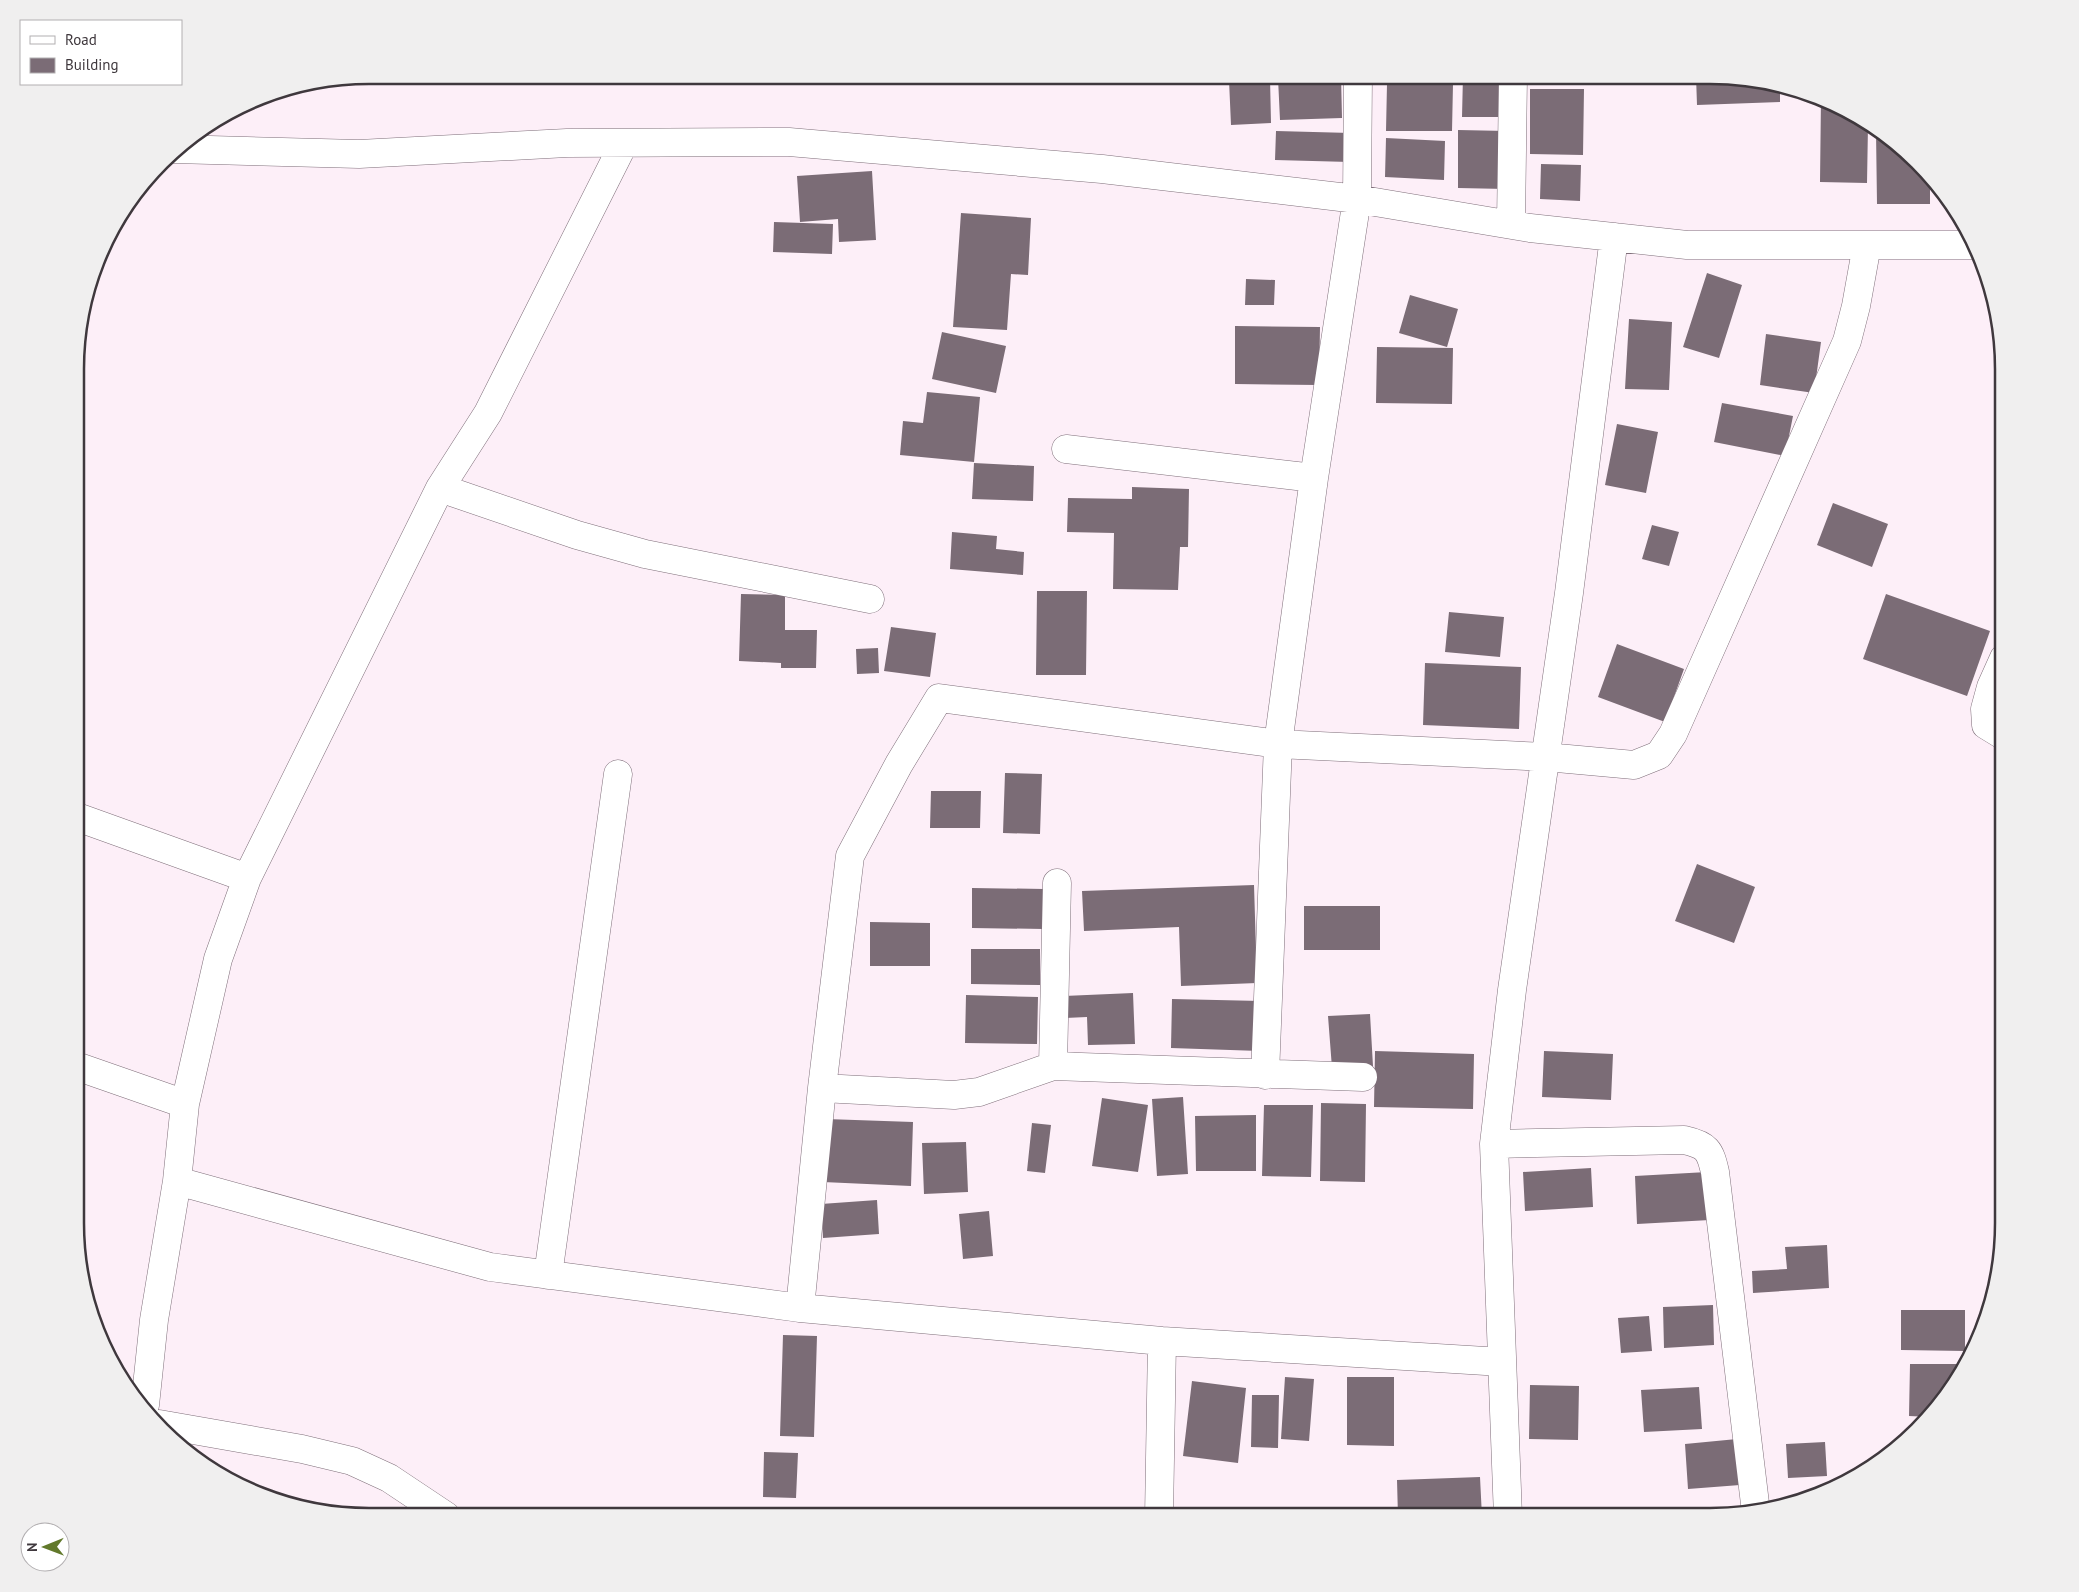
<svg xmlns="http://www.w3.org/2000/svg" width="2079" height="1592" font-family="'PT Sans',sans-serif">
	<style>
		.building { fill: #7b6c76 }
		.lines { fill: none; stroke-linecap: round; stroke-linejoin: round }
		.minor-casing { stroke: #7f6f7a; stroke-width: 29 }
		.minor { stroke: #fff; stroke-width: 28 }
		.rim { fill: none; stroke: #3f383d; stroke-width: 2.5 }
	</style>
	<rect width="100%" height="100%" fill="#fdeff8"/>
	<path class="building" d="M 1376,75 L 1409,75 L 1409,77 L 1376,79 Z
		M 1463,75 L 1510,76 L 1509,117 L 1462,117 Z
		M 1341,76 L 1342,118 L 1280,120 L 1278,78 Z
		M 1696,76 L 1729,76 L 1780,87 L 1780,102 L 1697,105 Z
		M 1270,78 L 1271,123 L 1231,125 L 1229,80 Z
		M 1387,84 L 1453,84 L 1452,131 L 1386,131 Z
		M 1530,89 L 1584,89 L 1583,155 L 1530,154 Z
		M 1821,97 L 1868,125 L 1867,183 L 1820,182 Z
		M 1458,130 L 1507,131 L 1506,189 L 1458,188 Z
		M 1276,131 L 1351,133 L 1350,162 L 1275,160 Z
		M 1876,131 L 1904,148 L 1930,182 L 1930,204 L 1877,204 Z
		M 1386,138 L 1445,141 L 1444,180 L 1385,177 Z
		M 1541,164 L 1581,165 L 1580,201 L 1540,199 Z
		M 872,171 L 876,240 L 839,242 L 838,219 L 800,222 L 797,176 Z
		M 961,213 L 1031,218 L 1028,275 L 1011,274 L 1007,330 L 953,327 Z
		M 774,222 L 833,224 L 832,254 L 773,252 Z
		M 1707,273 L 1742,285 L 1719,358 L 1683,347 Z
		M 1246,279 L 1275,280 L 1274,305 L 1245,305 Z
		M 1410,295 L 1458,309 L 1447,347 L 1399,333 Z
		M 1629,319 L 1672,322 L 1669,390 L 1625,389 Z
		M 1235,326 L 1320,327 L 1319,385 L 1235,384 Z
		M 942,332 L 1006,346 L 996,393 L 932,379 Z
		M 1766,334 L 1821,342 L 1814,393 L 1760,385 Z
		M 1377,347 L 1453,348 L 1452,404 L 1376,403 Z
		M 927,392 L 980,397 L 974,462 L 900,455 L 903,421 L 923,423 Z
		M 1722,403 L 1793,416 L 1785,456 L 1714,442 Z
		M 1617,424 L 1658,432 L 1646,493 L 1605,485 Z
		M 974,463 L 1034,466 L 1033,501 L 972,499 Z
		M 1132,487 L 1189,489 L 1188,547 L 1180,547 L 1178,590 L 1113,589 L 1114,533 L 1067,532 L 1068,498 L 1132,499 Z
		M 1833,503 L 1888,524 L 1872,567 L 1817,545 Z
		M 1652,525 L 1679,532 L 1669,566 L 1642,559 Z
		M 952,532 L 997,536 L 996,549 L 1024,552 L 1023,575 L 950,569 Z
		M 1037,591 L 1087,591 L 1086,675 L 1036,675 Z
		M 741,594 L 785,595 L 785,630 L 817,630 L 816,668 L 781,668 L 781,663 L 739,661 Z
		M 1886,594 L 1990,631 L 1967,696 L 1863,659 Z
		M 1449,612 L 1504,617 L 1500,657 L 1445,652 Z
		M 891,627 L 936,633 L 930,677 L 884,671 Z
		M 1617,644 L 1684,669 L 1665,722 L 1598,697 Z
		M 878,648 L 879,673 L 857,674 L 856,649 Z
		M 1425,663 L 1521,667 L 1519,729 L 1423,725 Z
		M 1005,773 L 1042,774 L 1040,834 L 1003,833 Z
		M 931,791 L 981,791 L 980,828 L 930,828 Z
		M 1697,864 L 1755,887 L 1734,943 L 1675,921 Z
		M 1254,885 L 1257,983 L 1181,986 L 1179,927 L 1084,931 L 1082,891 Z
		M 972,888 L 1044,889 L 1044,929 L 972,928 Z
		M 1304,906 L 1380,906 L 1380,950 L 1304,950 Z
		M 870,922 L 930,923 L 930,966 L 870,966 Z
		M 971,949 L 1040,949 L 1040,985 L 971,984 Z
		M 1133,993 L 1135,1044 L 1088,1045 L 1087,1017 L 1065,1018 L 1064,996 Z
		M 966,995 L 1038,997 L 1037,1044 L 965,1043 Z
		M 1172,999 L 1261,1001 L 1260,1051 L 1171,1048 Z
		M 1370,1014 L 1373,1066 L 1332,1068 L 1328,1016 Z
		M 1375,1051 L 1474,1054 L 1473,1109 L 1374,1107 Z
		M 1544,1051 L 1613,1054 L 1611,1100 L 1542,1097 Z
		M 1183,1097 L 1188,1174 L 1157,1176 L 1152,1099 Z
		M 1102,1098 L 1148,1105 L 1138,1172 L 1092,1166 Z
		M 1321,1103 L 1366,1104 L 1365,1182 L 1320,1181 Z
		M 1264,1105 L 1313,1105 L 1311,1177 L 1262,1176 Z
		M 1256,1115 L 1256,1171 L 1196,1171 L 1195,1116 Z
		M 826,1119 L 913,1122 L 911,1186 L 823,1182 Z
		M 1032,1123 L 1051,1125 L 1045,1173 L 1027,1171 Z
		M 966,1142 L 968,1192 L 924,1194 L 922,1143 Z
		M 1591,1168 L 1593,1207 L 1525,1211 L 1523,1172 Z
		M 1707,1172 L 1710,1220 L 1637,1224 L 1635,1176 Z
		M 877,1200 L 879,1234 L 823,1238 L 821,1204 Z
		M 989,1211 L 993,1256 L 963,1259 L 959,1214 Z
		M 1827,1245 L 1829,1288 L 1753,1293 L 1752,1271 L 1787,1269 L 1785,1247 Z
		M 1713,1305 L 1714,1345 L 1664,1348 L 1663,1307 Z
		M 1901,1310 L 1965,1310 L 1965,1351 L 1901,1350 Z
		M 1649,1316 L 1652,1351 L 1621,1353 L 1618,1318 Z
		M 783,1335 L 817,1336 L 814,1437 L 780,1436 Z
		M 1910,1364 L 1957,1364 L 1957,1376 L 1931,1417 L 1909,1416 Z
		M 1285,1377 L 1314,1379 L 1309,1441 L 1281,1439 Z
		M 1347,1377 L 1394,1377 L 1394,1446 L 1347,1445 Z
		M 1192,1381 L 1246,1388 L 1238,1463 L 1183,1456 Z
		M 1530,1385 L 1579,1386 L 1578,1440 L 1529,1439 Z
		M 1699,1387 L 1702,1429 L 1644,1432 L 1641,1390 Z
		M 1252,1395 L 1279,1395 L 1278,1448 L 1251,1447 Z
		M 1737,1439 L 1740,1485 L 1688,1489 L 1685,1444 Z
		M 1825,1442 L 1827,1476 L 1788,1478 L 1786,1444 Z
		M 764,1452 L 798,1453 L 796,1498 L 763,1497 Z
		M 1480,1477 L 1482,1517 L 1398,1517 L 1397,1480 Z"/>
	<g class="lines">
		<g class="minor-casing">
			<path id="minor" d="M 174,149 L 359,154 L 567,143 L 789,142 L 1102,169 L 1357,199 L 1530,228 L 1687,245 L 1976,245
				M 1511,224 L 1513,76
				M 1314,478 L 1357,199 L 1358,75
				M 440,488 L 577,535 L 645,554 L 870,599
				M 2004,736 L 1986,725 L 1985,709 L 1991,687 L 2004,658
				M 77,817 L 247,878
				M 76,1066 L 185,1104
				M 1053,1066 L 1057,883
				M 1265,1075 L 1278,744 L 1546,757 L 1634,765 L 1659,755 L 1673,734 L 1847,341 L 1856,306 L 1867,245
				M 822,1088 L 954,1095 L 979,1092 L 1053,1066 L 1363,1077
				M 1494,1144 L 1684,1140 C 1707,1145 1710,1150 1715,1172 L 1756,1512
				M 177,1181 L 490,1267 L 800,1308 L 1162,1341 L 1502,1362
				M 548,1275 L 618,774
				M 800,1308 L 822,1088 L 850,856 L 899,764 L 939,698 L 1278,744 L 1314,478 L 1066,449
				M 145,1405 L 154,1320 L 177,1181 L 185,1104 L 218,959 L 247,878 L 440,488 L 488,413 L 624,143
				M 159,1424 L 302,1449 L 352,1461 L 389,1478 L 446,1516
				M 1159,1517 L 1162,1341
				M 1508,1517 L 1494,1144 L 1512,990 L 1569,593 L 1614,237"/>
		</g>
		<use href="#minor" class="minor"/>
	</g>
	<path d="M0 0H2079V1592H0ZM369 84H1710A285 285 0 0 1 1995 369V1223A285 285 0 0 1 1710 1508H369A285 285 0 0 1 84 1223V369A285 285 0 0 1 369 84Z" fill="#f0efef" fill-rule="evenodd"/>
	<path class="rim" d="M369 84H1710A285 285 0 0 1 1995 369V1223A285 285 0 0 1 1710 1508H369A285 285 0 0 1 84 1223V369A285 285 0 0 1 369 84Z"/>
	<rect x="20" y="20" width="162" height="65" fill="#ffffff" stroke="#b2afb1"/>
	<rect x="30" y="36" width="25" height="8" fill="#ffffff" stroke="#b2afb1"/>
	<text x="65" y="45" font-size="15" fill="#3f383d">Road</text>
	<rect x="30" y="58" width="25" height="15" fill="#7b6c76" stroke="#b2afb1"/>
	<text x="65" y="70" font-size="15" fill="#3f383d">Building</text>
	<g transform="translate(45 1547) rotate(269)"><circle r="24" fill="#ffffff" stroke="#b2afb1"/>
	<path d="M0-4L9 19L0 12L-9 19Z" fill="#62792b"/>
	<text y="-8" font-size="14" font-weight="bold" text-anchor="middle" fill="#3f383d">N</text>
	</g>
</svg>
